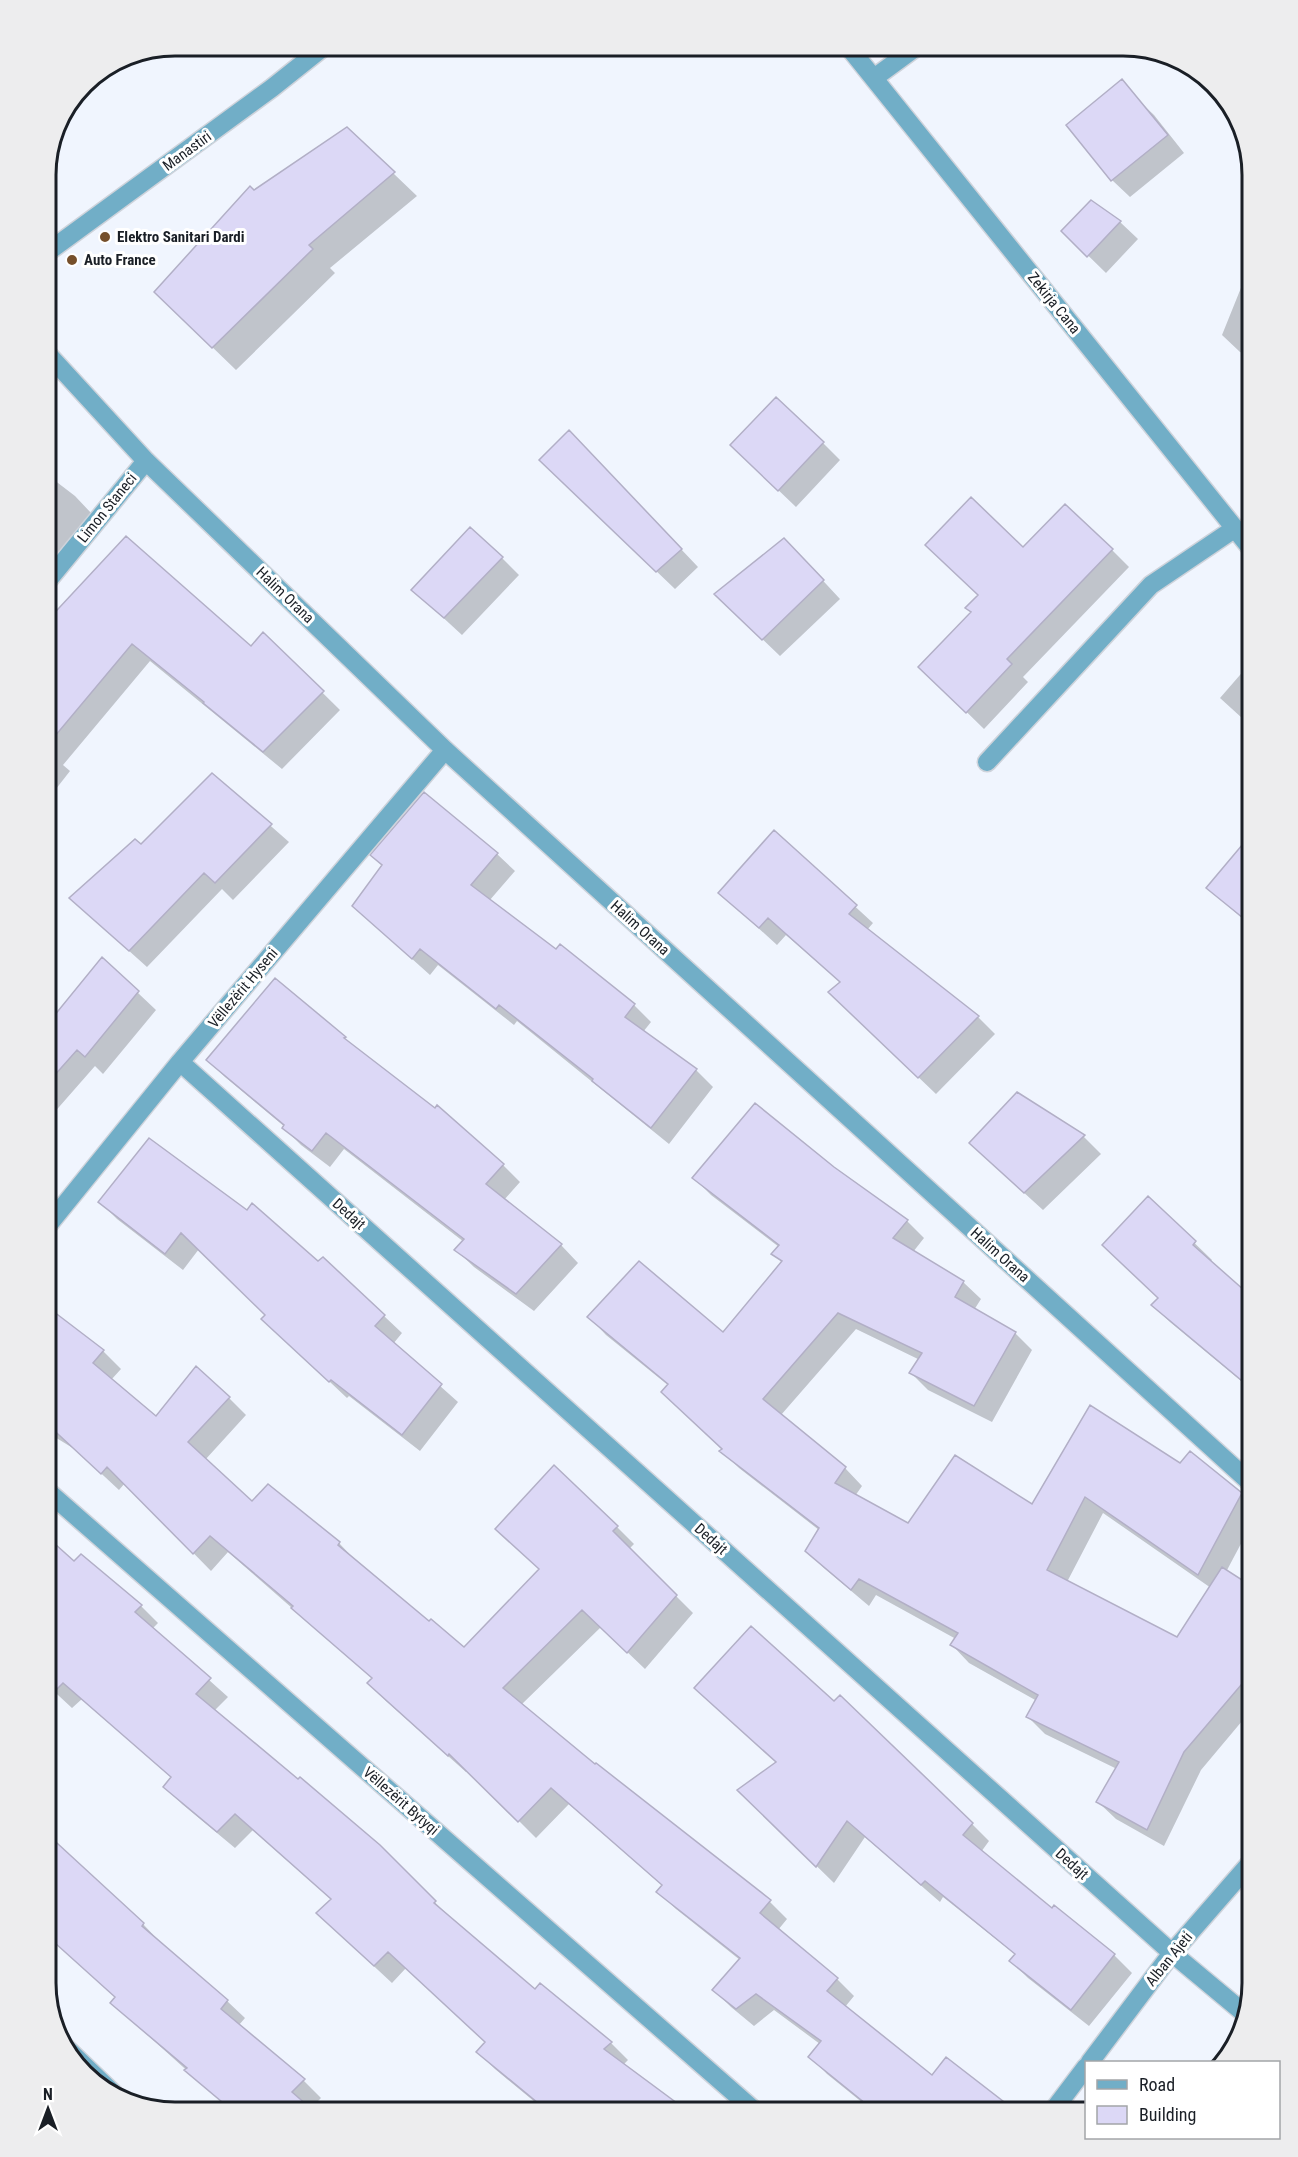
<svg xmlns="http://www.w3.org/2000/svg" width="1298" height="2157" font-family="'Roboto Condensed',sans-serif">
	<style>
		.shadow { fill: #0003; fill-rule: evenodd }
		.building { fill: #dcd8f6; stroke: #b2afc6; stroke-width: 1.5 }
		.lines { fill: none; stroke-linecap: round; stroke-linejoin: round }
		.minor-casing { stroke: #ced3db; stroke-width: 21 }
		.minor { stroke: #71aec7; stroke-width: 18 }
		.poi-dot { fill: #754f2b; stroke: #fff; stroke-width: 2 }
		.labels { text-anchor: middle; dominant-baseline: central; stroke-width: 6; stroke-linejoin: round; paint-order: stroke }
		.street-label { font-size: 15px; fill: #1a1f26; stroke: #fff }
		.poi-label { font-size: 15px; font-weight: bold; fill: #1a1f26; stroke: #fff; text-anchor: start }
		.rim { fill: none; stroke: #1a1f26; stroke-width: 3 }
	</style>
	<rect width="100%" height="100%" fill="#f0f5fe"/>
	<path class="shadow" d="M 1136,98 L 1154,115 L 1184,153 L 1130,197 L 1112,180 Z
		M 347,129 L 417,196 L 330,268 L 335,273 L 236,370 L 179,315 L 254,192 Z
		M 1091,202 L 1120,222 L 1138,239 L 1106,273 L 1063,231 Z
		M 1253,258 L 1253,357 L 1240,352 L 1222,335 Z
		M 823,443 L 840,460 L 796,507 L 749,462 Z
		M 586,449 L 698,567 L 675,589 L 558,477 Z
		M 45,473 L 75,496 L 92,514 L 45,572 Z
		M 1023,549 L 1112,550 L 1129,567 L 1023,677 L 1028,682 L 984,729 L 938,684 L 973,613 Z
		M 801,557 L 840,599 L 780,656 L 733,611 Z
		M 502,558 L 519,575 L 462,635 L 413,590 Z
		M 45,625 L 251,648 L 263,634 L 340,710 L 282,769 L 150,661 L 63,765 L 70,771 L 45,803 Z
		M 1253,660 L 1253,728 L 1220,698 Z
		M 213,775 L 289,842 L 233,900 L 222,889 L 147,967 L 89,915 L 141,847 Z
		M 774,832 L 873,923 L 867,930 L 978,1017 L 995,1034 L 936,1094 L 847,1009 L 841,983 L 786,935 L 777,945 L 720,893 Z
		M 1253,834 L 1253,928 L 1208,888 Z
		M 497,854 L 515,871 L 489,901 L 634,1005 L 651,1022 L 643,1032 L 696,1070 L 713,1087 L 669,1144 L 517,1021 L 514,1025 L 438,965 L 430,975 L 372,923 Z
		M 1253,958 L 1253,972 L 1246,965 Z
		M 102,959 L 156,1010 L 103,1074 L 95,1066 L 45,1123 L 45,1029 Z
		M 275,980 L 356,1049 L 503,1165 L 520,1182 L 504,1200 L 561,1245 L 578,1263 L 534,1311 L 474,1267 L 456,1250 L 464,1242 L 344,1149 L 330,1167 L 301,1145 L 284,1128 L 285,1127 L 225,1077 L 208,1060 Z
		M 1017,1094 L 1084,1137 L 1101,1154 L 1043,1210 L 988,1160 Z
		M 833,1168 L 907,1221 L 924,1238 L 913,1252 L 963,1282 L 981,1299 L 974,1310 L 1015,1333 L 1032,1350 L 992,1422 L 928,1390 L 911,1373 L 920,1360 L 856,1329 L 781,1415 L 845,1468 L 862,1486 L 855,1496 L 908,1525 L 1033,1507 L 1180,1465 L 1241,1494 L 1253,1506 L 1253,1521 L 1226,1572 L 1253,1589 L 1253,1708 L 1201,1770 L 1164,1846 L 1116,1819 L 1098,1802 L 1117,1769 L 1045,1734 L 1028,1717 L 1037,1701 L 969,1663 L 952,1645 L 956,1639 L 876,1595 L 869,1606 L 824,1568 L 807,1551 L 819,1530 L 739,1468 L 722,1451 L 723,1449 L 669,1386 L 606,1335 L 589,1317 L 723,1334 L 783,1263 L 773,1254 L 779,1247 L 711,1195 L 694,1178 ZM 1103,1513 L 1211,1588 L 1178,1639 L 1067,1582 Z
		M 1148,1198 L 1212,1260 L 1210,1262 L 1253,1300 L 1253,1391 L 1170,1322 L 1153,1305 L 1160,1299 Z
		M 100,1202 L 318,1263 L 384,1316 L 402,1333 L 393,1344 L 458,1402 L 420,1451 L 349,1396 L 347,1398 L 281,1336 L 267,1315 L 199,1249 L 183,1270 L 117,1219 Z
		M 48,1309 L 103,1351 L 121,1369 L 111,1380 L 156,1418 L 229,1398 L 246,1415 L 205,1460 L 252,1503 L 268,1486 L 339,1543 L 356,1561 L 429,1623 L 464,1649 L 617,1527 L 634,1544 L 629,1549 L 693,1613 L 645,1669 L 601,1627 L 521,1705 L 595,1766 L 596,1765 L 770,1902 L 787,1919 L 778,1930 L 837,1979 L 854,1996 L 845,2007 L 932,2077 L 1013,2112 L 874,2112 L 827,2074 L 810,2056 L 820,2044 L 774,2010 L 754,2026 L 731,2007 L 714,1990 L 740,1960 L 676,1909 L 658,1892 L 663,1886 L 569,1804 L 536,1838 L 468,1770 L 466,1772 L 386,1701 L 369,1683 L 373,1679 L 228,1552 L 211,1571 L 125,1483 L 119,1490 L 76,1450 L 45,1431 L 45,1313 Z
		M 74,1563 L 141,1606 L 158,1623 L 152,1629 L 228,1697 L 214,1711 L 373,1842 L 452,1919 L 535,1991 L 611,2043 L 628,2060 L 623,2065 L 687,2112 L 547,2112 L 495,2069 L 478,2052 L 487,2043 L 406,1968 L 392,1983 L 336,1931 L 332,1900 L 253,1830 L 235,1848 L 182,1804 L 165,1786 L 172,1778 L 82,1699 L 72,1708 L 45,1683 Z
		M 739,1790 L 972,1824 L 989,1841 L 981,1852 L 1052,1910 L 1054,1908 L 1114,1955 L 1132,1973 L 1089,2026 L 1028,1978 L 1011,1961 L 1016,1955 L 943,1897 L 940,1902 L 865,1837 L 834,1883 Z
		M 45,1834 L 143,1924 L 160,1942 L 159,1943 L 227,2001 L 245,2018 L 239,2025 L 304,2081 L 321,2098 L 310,2109 L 313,2112 L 233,2112 L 112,2003 L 116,1998 Z"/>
	<path class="building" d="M 1122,79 L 1168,135 L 1111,181 L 1066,125 Z
		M 347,127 L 395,172 L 309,245 L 313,249 L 212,348 L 154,292 L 250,186 L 254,190 Z
		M 1091,200 L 1121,221 L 1087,257 L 1061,231 Z
		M 776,397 L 824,442 L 778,491 L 730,445 Z
		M 569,430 L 682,549 L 656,572 L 539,460 Z
		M 971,497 L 1023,547 L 1065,504 L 1113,549 L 1007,659 L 1012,664 L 966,713 L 918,667 L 971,612 L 965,608 L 978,595 L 925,545 Z
		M 470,527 L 503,557 L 444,618 L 411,590 Z
		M 126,536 L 251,646 L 263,632 L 324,691 L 263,752 L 203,703 L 204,702 L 132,644 L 45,748 L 45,623 Z
		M 784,538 L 824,580 L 762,640 L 714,594 Z
		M 212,773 L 272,824 L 215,883 L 204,873 L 129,951 L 69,898 L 135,839 L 141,844 Z
		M 424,792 L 498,853 L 471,885 L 556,949 L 560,944 L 635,1004 L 625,1017 L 697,1069 L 651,1128 L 592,1081 L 593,1079 L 499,1005 L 496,1009 L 420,949 L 412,959 L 352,906 L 382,865 L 370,855 Z
		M 774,830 L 857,905 L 849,914 L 979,1016 L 918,1078 L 828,992 L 840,982 L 768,918 L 759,928 L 718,893 Z
		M 1253,832 L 1253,926 L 1206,888 Z
		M 102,957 L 139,991 L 85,1057 L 77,1050 L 45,1086 L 45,1027 Z
		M 275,978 L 346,1037 L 344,1038 L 435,1108 L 437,1105 L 504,1164 L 486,1184 L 562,1244 L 516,1294 L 454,1250 L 464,1239 L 326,1133 L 312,1151 L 282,1128 L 284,1125 L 206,1060 Z
		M 1017,1092 L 1085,1135 L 1024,1193 L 969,1143 Z
		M 755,1103 L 834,1167 L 908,1220 L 893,1238 L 964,1281 L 955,1297 L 1016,1332 L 974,1406 L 909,1373 L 922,1353 L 838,1313 L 763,1399 L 846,1467 L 835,1483 L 908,1523 L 955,1455 L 1032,1504 L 1090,1405 L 1180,1463 L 1190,1451 L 1242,1493 L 1198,1575 L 1085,1497 L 1047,1570 L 1177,1637 L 1222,1567 L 1253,1587 L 1253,1671 L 1184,1752 L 1147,1830 L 1096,1802 L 1119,1762 L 1026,1717 L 1038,1695 L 950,1645 L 958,1633 L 859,1579 L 851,1590 L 805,1551 L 819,1528 L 719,1451 L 722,1449 L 661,1392 L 668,1384 L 587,1317 L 639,1261 L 723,1332 L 782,1261 L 771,1254 L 779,1245 L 692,1178 Z
		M 149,1138 L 247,1210 L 252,1203 L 318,1261 L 323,1257 L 385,1315 L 375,1326 L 442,1384 L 402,1435 L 331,1380 L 329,1382 L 261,1319 L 265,1315 L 181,1233 L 165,1254 L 98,1202 Z
		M 1148,1196 L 1196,1241 L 1193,1245 L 1253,1298 L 1253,1390 L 1151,1305 L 1158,1298 L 1102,1245 Z
		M 45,1305 L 104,1350 L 93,1363 L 156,1416 L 196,1366 L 230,1397 L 188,1442 L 252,1501 L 268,1484 L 340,1542 L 338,1545 L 429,1621 L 431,1619 L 464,1647 L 539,1569 L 495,1529 L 554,1465 L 618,1526 L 613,1531 L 677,1595 L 627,1653 L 582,1610 L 503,1688 L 595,1764 L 596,1763 L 771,1900 L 760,1913 L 838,1978 L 827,1991 L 932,2075 L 946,2057 L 1017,2112 L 876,2112 L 808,2057 L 821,2041 L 756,1994 L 736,2009 L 712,1990 L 740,1958 L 656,1892 L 662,1885 L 551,1788 L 518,1822 L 449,1754 L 448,1756 L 367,1683 L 372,1678 L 291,1608 L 293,1606 L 210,1536 L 193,1554 L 107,1467 L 101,1474 L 45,1422 Z
		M 45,1535 L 74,1561 L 81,1554 L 142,1605 L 135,1612 L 211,1678 L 196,1694 L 298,1779 L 300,1777 L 380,1845 L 436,1901 L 434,1903 L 535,1989 L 540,1983 L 612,2042 L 604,2049 L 689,2112 L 549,2112 L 476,2052 L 485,2042 L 388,1952 L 374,1966 L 316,1913 L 331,1899 L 235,1814 L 217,1832 L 163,1787 L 171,1777 L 63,1683 L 45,1701 Z
		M 751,1626 L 834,1701 L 840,1695 L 973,1823 L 963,1835 L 1052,1908 L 1054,1905 L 1115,1954 L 1071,2010 L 1009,1961 L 1015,1954 L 925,1881 L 921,1885 L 847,1821 L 816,1867 L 737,1790 L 776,1762 L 694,1688 Z
		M 45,1832 L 144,1923 L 142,1926 L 228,2000 L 221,2009 L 305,2079 L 292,2092 L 315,2112 L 234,2112 L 184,2070 L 187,2068 L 110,2003 L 115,1997 L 45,1934 Z"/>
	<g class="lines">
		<g class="minor-casing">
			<path id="minor" d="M 847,45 L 1253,551
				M 874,78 L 919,45
				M 45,254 L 272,88 L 326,45
				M 45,351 L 146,461 L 445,750 L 1253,1485
				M 45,584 L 146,461
				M 987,762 L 1151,585 L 1234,529
				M 180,1062 L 1172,1953 L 1244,2013
				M 45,1229 L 180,1062 L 445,750
				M 45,1489 L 756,2112
				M 63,2045 L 114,2094
				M 1090,2062 L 1172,1953 L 1253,1860
				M 1052,2112 L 1086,2067"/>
		</g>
		<use href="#minor" class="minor"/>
	</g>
	<g class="poi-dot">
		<circle cx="105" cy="237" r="6"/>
		<circle cx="72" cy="260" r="6"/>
	</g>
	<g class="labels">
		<g class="street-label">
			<text transform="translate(187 151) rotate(-36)">Manastiri</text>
			<text transform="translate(1054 303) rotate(51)">Zekirja Cana</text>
			<text transform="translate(107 508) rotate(-51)">Limon Staneci</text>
			<text transform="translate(285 595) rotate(44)">Halim Orana</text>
			<text transform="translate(640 928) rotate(42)">Halim Orana</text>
			<text transform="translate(243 988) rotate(-50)">Vëllezërit Hyseni</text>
			<text transform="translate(349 1214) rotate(42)">Dedajt</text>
			<text transform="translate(1000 1255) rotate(42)">Halim Orana</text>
			<text transform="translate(711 1539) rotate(42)">Dedajt</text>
			<text transform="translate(401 1801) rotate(41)">Vëllezërit Bytyqi</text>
			<text transform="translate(1072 1864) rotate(42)">Dedajt</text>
			<text transform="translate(1169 1959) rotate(-51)">Alban Ajeti</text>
		</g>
		<g class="poi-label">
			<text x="117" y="237">Elektro Sanitari Dardi</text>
			<text x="84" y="260">Auto France</text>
		</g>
	</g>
	<path d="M0 0H1298V2157H0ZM175 56H1123A119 119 0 0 1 1242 175V1983A119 119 0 0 1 1123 2102H175A119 119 0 0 1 56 1983V175A119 119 0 0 1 175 56Z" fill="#ededee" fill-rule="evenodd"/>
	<path class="rim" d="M175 56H1123A119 119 0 0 1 1242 175V1983A119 119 0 0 1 1123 2102H175A119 119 0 0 1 56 1983V175A119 119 0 0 1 175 56Z"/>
	<rect x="1085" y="2061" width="195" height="78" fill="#ffffff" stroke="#a3a5a8" stroke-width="1.5"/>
	<rect x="1097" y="2080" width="30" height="9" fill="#71aec7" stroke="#a3a5a8" stroke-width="1.5"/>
	<text x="1139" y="2091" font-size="18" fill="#1a1f26">Road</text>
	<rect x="1097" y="2106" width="30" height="18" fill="#dcd8f6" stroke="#a3a5a8" stroke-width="1.5"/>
	<text x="1139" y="2121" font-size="18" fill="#1a1f26">Building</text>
	<g transform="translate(48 2109)" stroke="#ffffff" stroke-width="4.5" paint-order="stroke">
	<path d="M0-4.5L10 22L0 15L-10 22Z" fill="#1a1f26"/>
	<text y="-9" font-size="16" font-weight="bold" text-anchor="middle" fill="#1a1f26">N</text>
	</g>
</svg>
